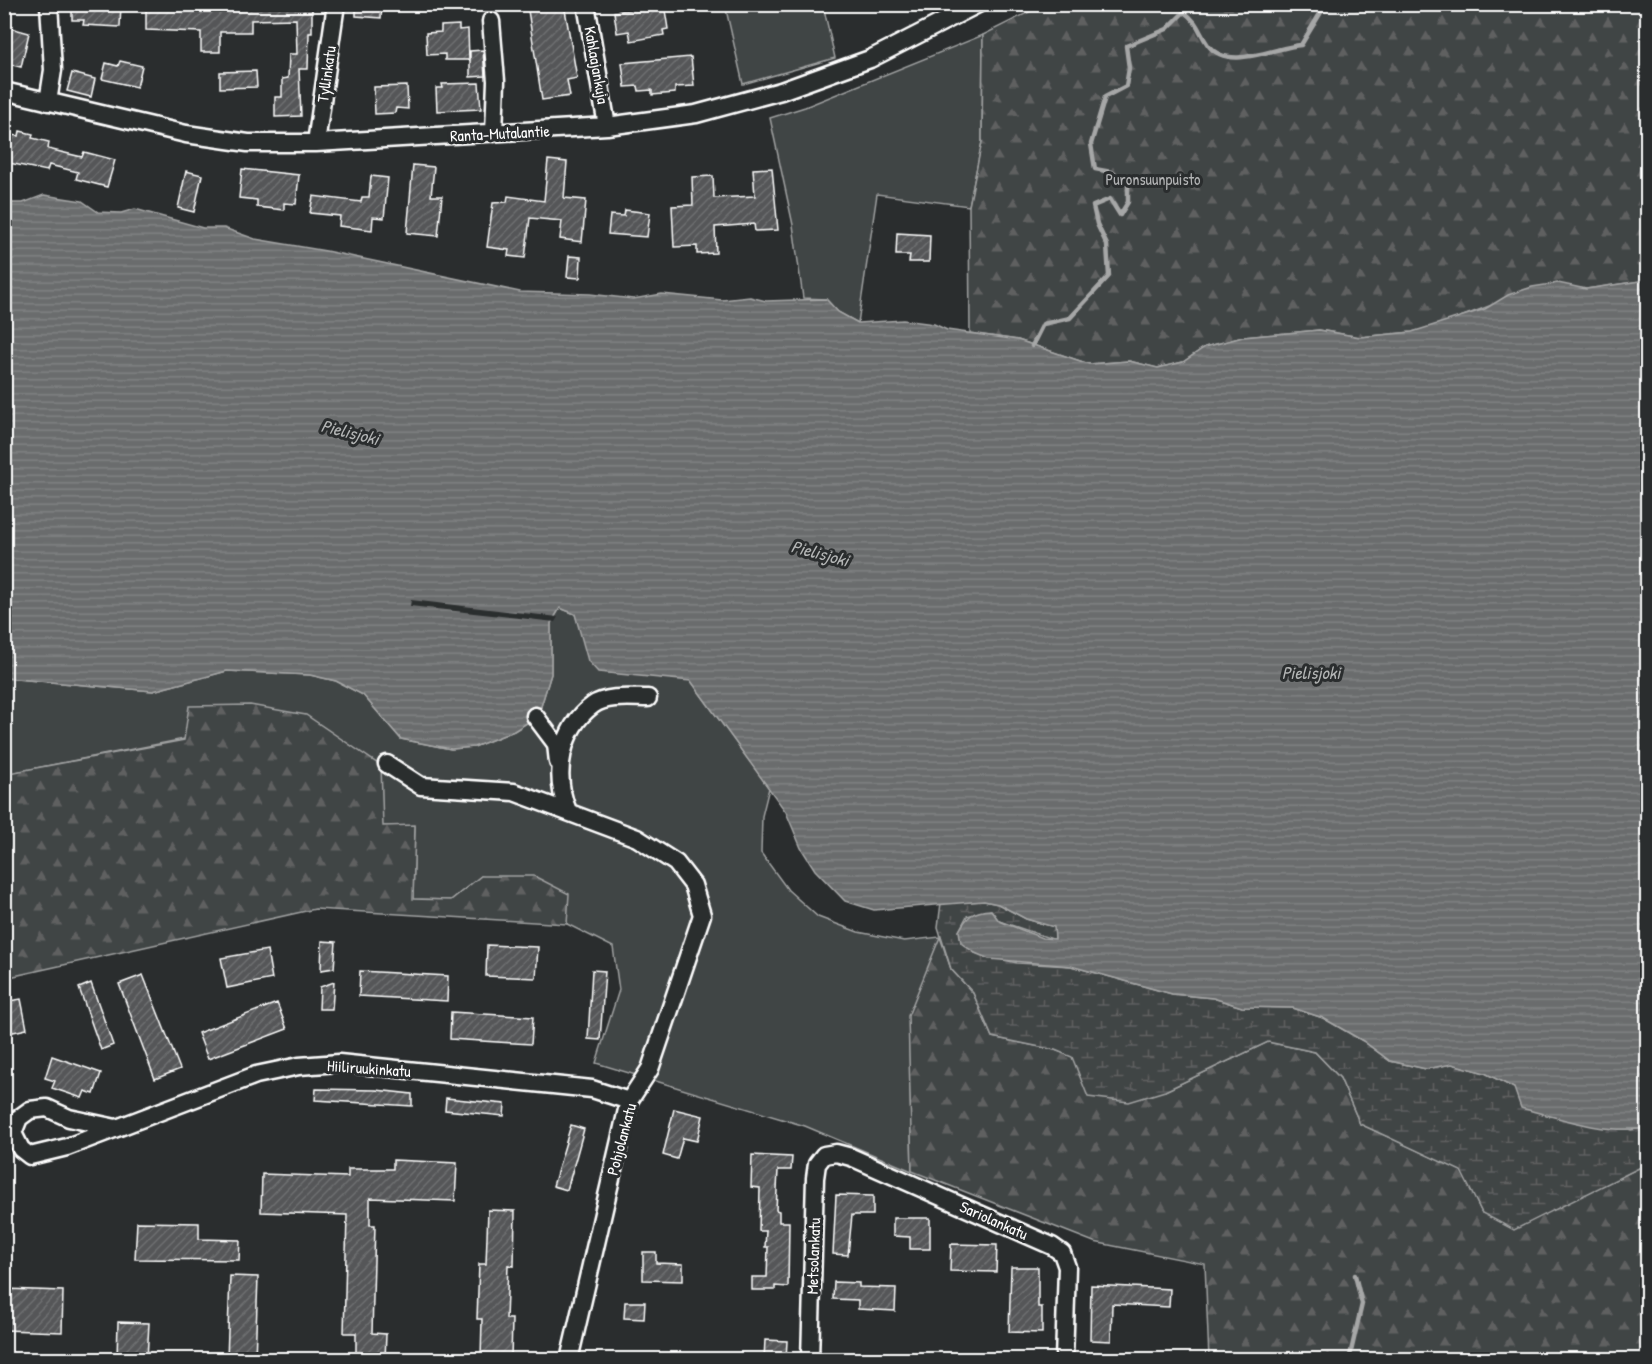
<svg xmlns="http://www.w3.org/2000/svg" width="1652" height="1364" font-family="'Patrick Hand',sans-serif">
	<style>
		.green { fill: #414445; stroke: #a0a2a2; stroke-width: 1.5 }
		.forest { fill: url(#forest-firs); stroke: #a0a2a2; stroke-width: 1.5 }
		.wetland { fill: url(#wetland-marsh); stroke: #a0a2a2; stroke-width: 1.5 }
		.water { fill: url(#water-rules); stroke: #a6a7a7; stroke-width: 1.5 }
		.pier { fill: #2a2d2e }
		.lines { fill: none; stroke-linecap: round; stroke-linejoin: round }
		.stream { stroke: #a6a7a7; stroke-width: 4.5 }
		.building { fill: url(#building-hatch); stroke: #fff; stroke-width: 1.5 }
		.minor-casing { stroke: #fff; stroke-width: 21 }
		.minor { stroke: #2a2d2e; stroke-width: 16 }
		.labels { text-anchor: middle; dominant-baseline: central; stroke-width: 6; stroke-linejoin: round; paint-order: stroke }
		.street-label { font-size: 16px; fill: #fff; stroke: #2a2d2e }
		.park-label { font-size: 16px; fill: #b3b4b5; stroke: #2a2d2e }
		.water-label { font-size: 18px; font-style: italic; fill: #b4b6b6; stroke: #2a2d2e }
	</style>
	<defs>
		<pattern id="forest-firs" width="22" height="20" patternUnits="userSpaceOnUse" patternTransform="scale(1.5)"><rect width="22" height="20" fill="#414445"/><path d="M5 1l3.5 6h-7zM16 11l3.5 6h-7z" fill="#5e6061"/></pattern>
		<pattern id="wetland-marsh" width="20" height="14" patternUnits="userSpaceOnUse" patternTransform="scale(1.5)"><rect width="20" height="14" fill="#414445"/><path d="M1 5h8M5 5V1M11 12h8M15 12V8" fill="none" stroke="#5e6061"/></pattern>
		<pattern id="water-rules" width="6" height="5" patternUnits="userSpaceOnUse" patternTransform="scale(1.5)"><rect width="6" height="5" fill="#6a6c6d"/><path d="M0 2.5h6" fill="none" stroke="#808283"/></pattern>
		<pattern id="building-hatch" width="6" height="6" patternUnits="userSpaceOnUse" patternTransform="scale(1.5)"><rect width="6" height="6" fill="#555758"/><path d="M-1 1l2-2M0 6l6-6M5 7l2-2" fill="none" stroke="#6e7071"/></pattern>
	</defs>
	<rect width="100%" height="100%" fill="#2a2d2e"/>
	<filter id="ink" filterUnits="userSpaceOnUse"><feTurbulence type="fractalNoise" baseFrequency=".0167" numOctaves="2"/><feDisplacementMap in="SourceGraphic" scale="12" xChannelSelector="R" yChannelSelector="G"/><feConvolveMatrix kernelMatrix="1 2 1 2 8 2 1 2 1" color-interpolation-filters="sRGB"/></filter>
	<g filter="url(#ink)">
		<path class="green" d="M 725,5 L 823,5 L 835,58 L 743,84 Z
			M 983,35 L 982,142 L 969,206 L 877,194 L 858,323 L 838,312 L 826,299 L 803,298 L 793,225 L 770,118 L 805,107 Z
			M 560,608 L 575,614 L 579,626 L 691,681 L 769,788 L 762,816 L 761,853 L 788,890 L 818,917 L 858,932 L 904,941 L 940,937 L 940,946 L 909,1034 L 912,1171 L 805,1126 L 596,1063 L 619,990 L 613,947 L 567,924 L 568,894 L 481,876 L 451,900 L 413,899 L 415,826 L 382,826 L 381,766 L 184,739 L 5,774 L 4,678 L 153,691 L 227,671 L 310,675 L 336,681 L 363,695 L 401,739 L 451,749 L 474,747 L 514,731 L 538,716 L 551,674 L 551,623 Z"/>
		<path class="forest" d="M 1043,5 L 1647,5 L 1647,280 L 1586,289 L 1572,287 L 1497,303 L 1437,326 L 1412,332 L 1360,337 L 1319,330 L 1243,337 L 1205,347 L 1183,362 L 1157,368 L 1129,361 L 1089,364 L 1018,340 L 970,333 L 969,206 L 982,142 L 983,35 Z
			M 250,705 L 306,715 L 381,766 L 383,826 L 415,825 L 413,899 L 451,900 L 481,876 L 534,876 L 569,894 L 567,924 L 315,909 L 5,978 L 4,774 L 184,740 L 189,706 Z
			M 940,937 L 951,969 L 973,993 L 992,1037 L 1055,1050 L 1165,1091 L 1268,1042 L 1315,1052 L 1340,1078 L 1360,1124 L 1462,1171 L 1482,1213 L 1558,1207 L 1647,1164 L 1647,1359 L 1209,1359 L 1205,1264 L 1094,1242 L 912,1171 L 908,1016 Z"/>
		<path class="wetland" d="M 984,901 L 998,904 L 1026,919 L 1055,927 L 1055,940 L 999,921 L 991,910 L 967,916 L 959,931 L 975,953 L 1017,963 L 1071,966 L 1172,994 L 1213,998 L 1242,1007 L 1293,1008 L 1323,1018 L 1363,1041 L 1390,1061 L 1426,1069 L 1452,1064 L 1485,1073 L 1514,1088 L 1631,1130 L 1647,1128 L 1647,1164 L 1514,1230 L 1482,1213 L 1461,1171 L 1360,1124 L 1340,1078 L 1315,1052 L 1268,1042 L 1165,1091 L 1129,1102 L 1088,1097 L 1072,1057 L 1055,1050 L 992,1037 L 973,993 L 951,969 L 938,927 L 941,903 Z"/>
		<path class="water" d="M 44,195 L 82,201 L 98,212 L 121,213 L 135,209 L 203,228 L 224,228 L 255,239 L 326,251 L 520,292 L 590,294 L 633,299 L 662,294 L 722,300 L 750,297 L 766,301 L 826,299 L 838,312 L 858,323 L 903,320 L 934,324 L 947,330 L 1018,340 L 1089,364 L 1129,361 L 1158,368 L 1183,362 L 1205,347 L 1243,337 L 1319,330 L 1360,337 L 1412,332 L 1485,309 L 1508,295 L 1532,287 L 1558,283 L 1586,289 L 1647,280 L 1647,1128 C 1604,1134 1562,1119 1521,1108 L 1514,1088 L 1485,1073 L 1452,1064 L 1426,1069 L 1390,1061 L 1363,1041 L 1323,1018 L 1293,1008 L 1242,1007 L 1213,998 L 1172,994 L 1071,966 L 989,959 L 975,953 L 961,943 L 959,931 C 967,916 973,911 991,910 L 999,921 L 1042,938 L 1055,939 L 1054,927 L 1026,919 L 998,904 L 984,901 L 874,910 L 845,901 L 815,870 L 801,848 L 786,812 L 691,681 L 598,672 L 588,661 L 575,614 L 560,608 L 551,623 L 551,674 L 538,716 L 514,731 L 474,747 L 451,749 L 401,739 L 363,695 L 336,681 L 310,675 L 227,671 L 153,691 L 5,678 L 4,203 L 23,203 Z"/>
		<path class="pier" d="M 411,600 L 558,617 L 555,622 L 410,606 Z"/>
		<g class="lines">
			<path class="stream" d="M 1032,346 L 1043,324 L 1070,318 L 1109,276 L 1107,245 L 1097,224 L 1093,206 L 1110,199 L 1120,215 L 1128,202 L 1128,183 L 1111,172 L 1095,169 L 1091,144 L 1105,97 L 1126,86 L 1129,68 L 1126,46 L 1167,29 L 1184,12 C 1199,23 1198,31 1208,45 C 1228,72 1275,47 1301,45 L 1326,4
				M 1349,1360 L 1362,1304 L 1355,1275"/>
		</g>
		<path class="building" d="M 72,4 L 121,4 L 120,27 L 83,25 L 84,20 L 72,20 Z
			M 146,4 L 312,4 L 312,33 L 309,33 L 308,69 L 299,69 L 301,116 L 275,117 L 275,97 L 282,97 L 282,79 L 288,78 L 289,54 L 297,54 L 296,19 L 251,20 L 251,32 L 220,32 L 220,52 L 201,52 L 201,32 L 146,30 Z
			M 356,4 L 382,4 L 381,18 L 356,16 Z
			M 527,4 L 564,4 L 577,78 L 567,80 L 570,96 L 542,100 Z
			M 664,4 L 668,29 L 663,30 L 664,35 L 631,41 L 629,31 L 617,33 L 614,12 Z
			M 459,25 L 459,30 L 468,29 L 469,60 L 445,60 L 445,54 L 427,55 L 426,33 L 441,32 L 441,26 Z
			M 7,27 L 29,33 L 21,67 L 4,63 L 4,31 Z
			M 483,50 L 485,76 L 470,77 L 470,51 Z
			M 691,57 L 694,86 L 675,87 L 675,93 L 652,95 L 652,90 L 639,91 L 638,86 L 625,87 L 622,63 Z
			M 120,61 L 142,66 L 137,87 L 102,79 L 106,63 L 118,66 Z
			M 256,71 L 257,87 L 220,88 L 220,72 Z
			M 72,73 L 95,79 L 91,97 L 67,91 Z
			M 479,83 L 481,109 L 437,111 L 436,88 L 443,88 L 442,84 Z
			M 407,86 L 408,109 L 396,108 L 395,113 L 375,114 L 374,87 Z
			M 20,131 L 33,134 L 32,138 L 49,142 L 48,149 L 82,157 L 84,152 L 115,160 L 107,187 L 76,179 L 78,172 L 49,165 L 47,171 L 4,162 L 10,135 L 19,136 Z
			M 548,160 L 567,162 L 564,198 L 586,200 L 582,242 L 560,239 L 562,221 L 530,218 L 525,258 L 508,256 L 509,250 L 487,247 L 493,203 L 507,202 L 508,196 L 544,201 Z
			M 413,165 L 434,167 L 431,196 L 442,196 L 438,236 L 407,233 Z
			M 772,168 L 778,230 L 755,231 L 754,224 L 715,227 L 716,253 L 697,254 L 697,246 L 674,247 L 672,206 L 693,205 L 692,177 L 713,176 L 714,198 L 755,196 L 753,169 Z
			M 242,169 L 299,175 L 296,204 L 284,203 L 284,210 L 257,207 L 257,200 L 239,198 Z
			M 186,171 L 202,175 L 194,212 L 178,208 Z
			M 371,176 L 388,178 L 384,218 L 373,217 L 372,230 L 339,226 L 340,216 L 310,213 L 313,196 L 361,202 L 362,197 L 369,197 Z
			M 625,210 L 650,213 L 647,237 L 608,234 L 610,215 L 624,216 Z
			M 897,233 L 930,235 L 929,262 L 909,262 L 910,255 L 896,255 Z
			M 569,256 L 581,257 L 580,278 L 567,277 Z
			M 322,941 L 336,942 L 334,968 L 321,970 Z
			M 487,945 L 538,947 L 536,978 L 486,976 Z
			M 267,950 L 272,979 L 227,988 L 221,958 Z
			M 592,970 L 605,971 L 600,1040 L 588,1039 Z
			M 360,971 L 448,976 L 447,1001 L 359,996 Z
			M 143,975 L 180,1069 L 155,1079 L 119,984 Z
			M 334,982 L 332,1009 L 319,1009 L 320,987 Z
			M 91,983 L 113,1045 L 101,1050 L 79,988 Z
			M 21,999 L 27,1029 L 4,1034 L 4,1002 Z
			M 277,1003 L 287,1029 L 208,1059 L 198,1033 Z
			M 451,1012 L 533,1017 L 531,1044 L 450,1039 Z
			M 52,1056 L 101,1073 L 94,1094 L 85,1091 L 82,1098 L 52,1088 L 55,1081 L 45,1078 Z
			M 316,1089 L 376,1090 L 412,1094 L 412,1106 L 315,1100 Z
			M 446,1098 L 505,1104 L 504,1116 L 445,1110 Z
			M 674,1109 L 703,1116 L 697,1141 L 683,1138 L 677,1159 L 663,1155 Z
			M 571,1125 L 584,1129 L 567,1190 L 553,1186 Z
			M 752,1155 L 792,1157 L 791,1170 L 778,1170 L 776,1210 L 779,1211 L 779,1222 L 789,1222 L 788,1287 L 775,1286 L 775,1290 L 752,1290 L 752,1277 L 767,1277 L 768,1247 L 765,1247 L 766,1231 L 759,1231 L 760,1188 L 751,1187 Z
			M 393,1160 L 457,1163 L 455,1201 L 370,1198 L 370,1225 L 375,1225 L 372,1333 L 386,1334 L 385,1359 L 356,1359 L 356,1333 L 344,1333 L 347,1215 L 261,1212 L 262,1174 L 348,1177 L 348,1169 L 393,1169 Z
			M 836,1195 L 873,1196 L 873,1215 L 852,1215 L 848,1255 L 833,1254 Z
			M 488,1210 L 515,1211 L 514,1266 L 508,1265 L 506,1319 L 512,1319 L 511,1359 L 481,1359 L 482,1319 L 477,1319 L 479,1264 L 486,1264 Z
			M 893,1218 L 930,1218 L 930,1249 L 910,1249 L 910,1237 L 893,1236 Z
			M 137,1222 L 199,1223 L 199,1239 L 240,1240 L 239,1260 L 135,1259 Z
			M 951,1244 L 997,1245 L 996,1272 L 950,1271 Z
			M 643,1252 L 656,1252 L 656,1263 L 683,1264 L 683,1281 L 643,1280 Z
			M 1011,1267 L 1038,1267 L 1038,1307 L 1042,1307 L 1042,1333 L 1009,1332 Z
			M 230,1276 L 258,1277 L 255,1359 L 227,1359 Z
			M 834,1282 L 859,1283 L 859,1287 L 896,1288 L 895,1311 L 858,1309 L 858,1300 L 833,1299 Z
			M 1091,1285 L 1170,1289 L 1169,1307 L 1112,1304 L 1111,1341 L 1090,1340 Z
			M 5,1289 L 63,1291 L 62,1332 L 4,1330 Z
			M 625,1302 L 645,1302 L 644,1319 L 624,1318 Z
			M 118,1322 L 149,1323 L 147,1359 L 117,1359 Z
			M 765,1340 L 787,1341 L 786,1359 L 764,1359 Z"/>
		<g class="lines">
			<g class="minor-casing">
				<path id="minor" d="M 586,4 L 607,126
					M 491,21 L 496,81 L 494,133
					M 4,91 L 186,134 L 248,143 L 316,143 L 607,126 L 696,114 L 781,91 L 870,59 L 978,4
					M 48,102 L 53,70 L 49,4
					M 316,143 L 336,4
					M 535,716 L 556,744 L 558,762
					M 387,764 L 421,786 L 514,792 L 637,838 L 676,863 L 693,885 L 702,915 L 650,1069 L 629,1101 L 569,1360
					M 568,811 C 553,776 560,729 593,705 C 607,695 632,698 648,698
					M 116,1128 L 69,1118 L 47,1108 L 30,1110 L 19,1118 L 13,1133 L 21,1149 L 30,1156 L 67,1147 L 256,1075 L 299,1066 L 339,1063 L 592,1089 L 629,1101
					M 810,1360 L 815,1178 L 817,1164 L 824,1155 L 836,1153 L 851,1157 L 1052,1246 L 1062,1253 L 1067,1267 L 1064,1360"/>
			</g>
			<use href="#minor" class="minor"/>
		</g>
	</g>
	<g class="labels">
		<g class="street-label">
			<text transform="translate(597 65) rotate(80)">Kahlaajankuja</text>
			<text transform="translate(326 74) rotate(-82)">Tyllinkatu</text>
			<text transform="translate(500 133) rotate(-3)">Ranta-Mutalantie</text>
			<text transform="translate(369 1068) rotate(4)">Hiiliruukinkatu</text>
			<text transform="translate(621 1139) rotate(-75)">Pohjolankatu</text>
			<text transform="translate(994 1220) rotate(24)">Sariolankatu</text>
			<text transform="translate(813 1256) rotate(-88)">Metsolankatu</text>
		</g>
		<g class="park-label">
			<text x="1153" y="179">Puronsuunpuisto</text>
		</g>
		<g class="water-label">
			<text transform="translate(350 432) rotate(14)">Pielisjoki</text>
			<text transform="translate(820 553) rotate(15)">Pielisjoki</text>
			<text x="1311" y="672">Pielisjoki</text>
		</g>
	</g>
	<rect width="1652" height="1364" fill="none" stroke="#2a2d2e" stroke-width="24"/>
	<rect x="12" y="12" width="1628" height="1340" fill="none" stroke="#fff" stroke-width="2" filter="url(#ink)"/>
</svg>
